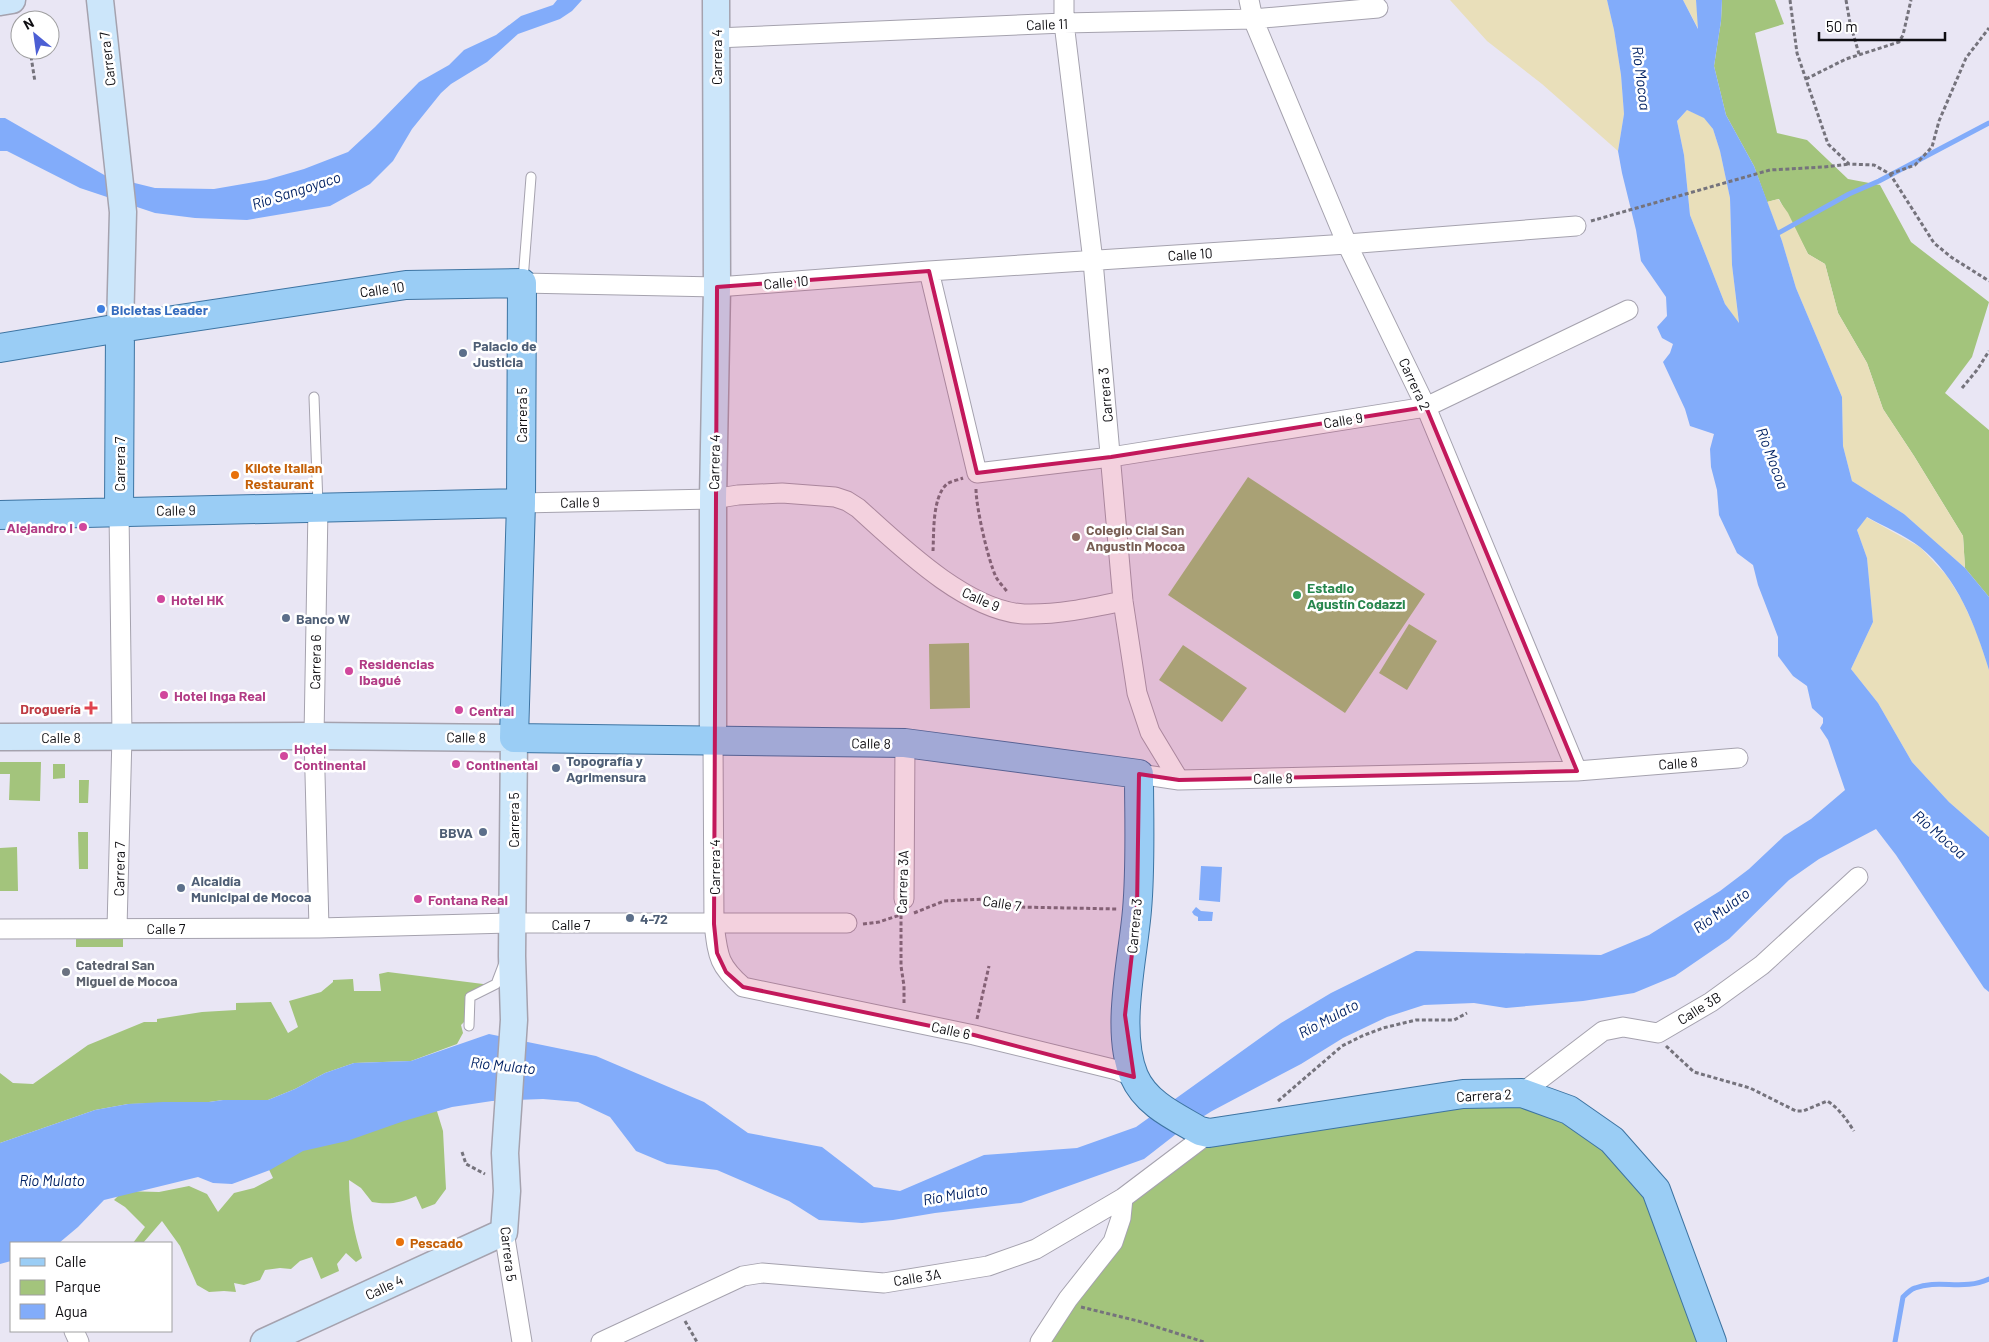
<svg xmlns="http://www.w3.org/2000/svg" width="1989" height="1342" font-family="Barlow,sans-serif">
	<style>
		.green { fill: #a3c47c }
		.sand { fill: #e9dfba }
		.water { fill: #82acfa; fill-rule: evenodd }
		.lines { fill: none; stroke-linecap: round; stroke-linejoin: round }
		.stream { stroke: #82acfa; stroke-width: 5 }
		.lane-casing { stroke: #a5a2ae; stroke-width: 11 }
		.street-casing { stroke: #a5a2ae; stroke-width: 21 }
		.secondary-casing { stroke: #a5a2ae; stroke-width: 29 }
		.primary-casing { stroke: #3d74a2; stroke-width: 30 }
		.path { stroke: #75737c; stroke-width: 3; stroke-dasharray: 4 2.5; stroke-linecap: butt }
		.lane { stroke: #fff; stroke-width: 9 }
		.street { stroke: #fff; stroke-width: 19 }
		.secondary { stroke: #cce6fa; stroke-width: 26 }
		.primary { stroke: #9acdf5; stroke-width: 28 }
		.marked { fill: #c2185b; fill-opacity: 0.2; stroke: #c2185b; stroke-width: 4; stroke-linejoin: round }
		.shop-dot { fill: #3f7fe0; stroke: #fff; stroke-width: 2 }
		.service-dot { fill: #5c6f8a; stroke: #fff; stroke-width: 2 }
		.food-dot { fill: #e8710a; stroke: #fff; stroke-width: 2 }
		.hotel-dot { fill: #d1479c; stroke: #fff; stroke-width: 2 }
		.education-dot { fill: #8d6e63; stroke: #fff; stroke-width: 2 }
		.leisure-dot { fill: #2e9e5b; stroke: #fff; stroke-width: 2 }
		.health-dot { fill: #e0444e; stroke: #fff; stroke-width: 2 }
		.worship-dot { fill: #6b7280; stroke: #fff; stroke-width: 2 }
		.labels { text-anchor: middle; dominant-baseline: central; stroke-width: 5; stroke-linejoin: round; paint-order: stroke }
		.street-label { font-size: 14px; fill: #0f0e12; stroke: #fff }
		.shop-label { font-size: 14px; font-weight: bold; fill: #366cbe; stroke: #fff; text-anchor: start }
		.service-label { font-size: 14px; font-weight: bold; fill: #4e5e75; stroke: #fff; text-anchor: start }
		.food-label { font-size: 14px; font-weight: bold; fill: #c56008; stroke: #fff; text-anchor: start }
		.hotel-label { font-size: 14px; font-weight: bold; fill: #b23c85; stroke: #fff; text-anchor: start }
		.education-label { font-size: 14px; font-weight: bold; fill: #785e54; stroke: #fff; text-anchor: start }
		.leisure-label { font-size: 14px; font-weight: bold; fill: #27864d; stroke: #fff; text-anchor: start }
		.health-label { font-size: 14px; font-weight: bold; fill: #be3a42; stroke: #fff; text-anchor: end }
		.worship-label { font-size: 14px; font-weight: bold; fill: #5b616d; stroke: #fff; text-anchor: start }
		.water-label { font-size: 15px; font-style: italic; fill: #042466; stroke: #fff }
	</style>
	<rect width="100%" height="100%" fill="#e9e6f4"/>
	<path class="green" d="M 1722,0 L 1775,0 L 1784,24 L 1755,33 L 1777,133 L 1807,140 L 1848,179 L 1880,185 L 1911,242 L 1989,302 L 1972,357 L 1945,393 L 1989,430 L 1989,597 L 1965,568 L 1963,536 L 1914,456 L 1883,409 L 1867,363 L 1838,313 L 1825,264 L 1808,254 L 1779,199 L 1767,202 L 1754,166 L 1726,115 L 1714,66 L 1721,21 Z
		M 1248,477 L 1425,594 L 1345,713 L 1168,595 Z
		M 1409,624 L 1437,641 L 1407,690 L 1379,673 Z
		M 969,643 L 970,708 L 930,709 L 929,644 Z
		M 1183,645 L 1247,688 L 1222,722 L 1159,680 Z
		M 0,762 L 41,762 L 40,801 L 9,800 L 10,774 L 0,774 Z
		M 53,764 L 65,764 L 65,778 L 53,779 Z
		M 79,780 L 89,780 L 88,803 L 79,803 Z
		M 78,832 L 88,832 L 88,869 L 79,869 Z
		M 17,847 L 18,891 L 0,891 L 0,848 Z
		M 76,937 L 123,937 L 123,947 L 76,947 Z
		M 388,972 L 491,985 L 467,995 L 466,1020 L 461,1025 L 463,1033 L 457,1044 L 411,1061 L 354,1063 L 325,1073 L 295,1089 L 268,1100 L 223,1100 L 209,1102 L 128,1104 L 95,1110 L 0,1143 L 0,1073 L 13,1083 L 33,1084 L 88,1045 L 144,1022 L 157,1022 L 157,1019 L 202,1012 L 236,1010 L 236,1003 L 271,1002 L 288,1033 L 298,1027 L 289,1001 L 321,992 L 333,982 L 333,980 L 353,979 L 354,991 L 381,991 L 379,974 Z
		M 1463,1094 L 1569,1110 L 1656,1190 L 1712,1342 L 1040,1342 L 1113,1242 L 1123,1198 L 1209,1133 Z
		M 432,1095 L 443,1131 L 446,1189 L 435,1204 L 422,1209 L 416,1196 C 401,1203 388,1205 372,1202 L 361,1188 L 349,1180 C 349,1207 354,1233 362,1258 L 356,1262 L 346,1253 L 337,1264 L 339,1271 L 321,1279 L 312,1257 L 300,1261 L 291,1269 L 280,1268 L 265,1270 L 260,1280 L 244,1285 L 234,1283 L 236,1292 L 224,1291 L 209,1292 L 197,1285 L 180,1246 L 162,1221 L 143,1243 L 133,1243 L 145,1227 L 125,1207 L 114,1200 L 123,1191 L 159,1192 L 189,1186 L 207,1194 L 218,1212 L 234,1193 L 254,1188 L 273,1178 L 264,1159 Z"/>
	<path class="sand" d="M 1450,0 L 1607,0 L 1614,30 L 1621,75 L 1624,114 L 1618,151 L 1542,84 L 1487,41 Z
		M 1683,0 L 1696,0 L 1699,30 Z
		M 1687,110 L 1704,117 L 1713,129 L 1720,151 L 1730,198 L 1732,265 L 1739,324 L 1725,304 L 1690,215 L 1684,155 L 1677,121 Z
		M 1778,199 L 1788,213 L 1808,254 L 1825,264 L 1838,313 L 1867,363 L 1883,409 L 1914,456 L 1963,536 L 1965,568 L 1904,514 L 1852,481 L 1843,446 L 1842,397 L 1796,288 L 1782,241 L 1767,202 Z
		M 1866,517 L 1920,547 L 1947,576 L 1962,600 L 1977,633 L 1989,670 L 1989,837 L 1949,802 L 1912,762 L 1878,703 L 1851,669 L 1873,622 L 1867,558 L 1857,530 Z"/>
	<path class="water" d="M 557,0 L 582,0 L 572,11 L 560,19 L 518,34 L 487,62 L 451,84 L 441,93 L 412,129 L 393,161 L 370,184 L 330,206 L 247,220 L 195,218 L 155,213 L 80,188 L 7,151 L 0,151 L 0,118 L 5,118 L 106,176 L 155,188 L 214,189 L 266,180 L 304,169 L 348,152 L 375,127 L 419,82 L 449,65 L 464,50 L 496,35 L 521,16 L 553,5 Z
		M 1607,0 L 1683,0 L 1698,29 L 1696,0 L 1722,0 L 1721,21 L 1714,66 L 1726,115 L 1754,166 L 1782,241 L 1796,288 L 1842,397 L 1843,446 L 1852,481 L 1904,514 L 1965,568 L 1989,597 L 1989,670 C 1975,625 1958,578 1920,547 C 1906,536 1883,526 1867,517 L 1857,530 L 1867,558 L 1873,622 L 1851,669 L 1878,703 L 1912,762 L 1949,802 L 1989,837 L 1989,992 L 1984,988 L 1896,855 L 1876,829 L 1819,859 L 1789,880 L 1729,939 L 1675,976 L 1634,993 L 1583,1001 L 1506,1008 L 1474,1003 L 1424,1005 L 1387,1017 L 1343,1038 L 1301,1064 L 1212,1111 L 1180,1131 L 1144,1159 L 1021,1203 L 935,1213 L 893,1220 L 862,1223 L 819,1220 L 789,1201 L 717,1170 L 667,1164 L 636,1151 L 610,1117 L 578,1102 L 543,1099 L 492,1101 L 452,1107 L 404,1121 L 347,1141 L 303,1151 L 270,1170 L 232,1184 L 213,1183 L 198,1177 L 104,1200 L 78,1227 L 59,1243 L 11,1243 L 11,1261 L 0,1264 L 0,1143 L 95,1110 L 128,1104 L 163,1102 L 209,1102 L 223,1100 L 268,1100 L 295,1089 L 325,1073 L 354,1063 L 411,1061 L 489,1034 L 596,1056 L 704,1102 L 748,1133 L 822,1147 L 874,1187 L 900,1191 L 984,1155 L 1077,1148 L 1136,1127 L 1281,1023 L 1331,993 L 1416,951 L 1601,955 L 1649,935 L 1720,891 L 1749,869 L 1784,836 L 1811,819 L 1845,790 L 1828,740 L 1820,728 L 1823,723 L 1823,718 L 1812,708 L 1807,686 L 1793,676 L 1778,656 L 1778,637 L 1758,585 L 1753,565 L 1737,553 L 1719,515 L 1717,490 L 1711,467 L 1710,449 L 1714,434 L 1690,426 L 1685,409 L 1663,362 L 1670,353 L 1673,344 L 1662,338 L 1657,327 L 1667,316 L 1666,297 L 1641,261 L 1636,230 L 1622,173 L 1618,151 L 1624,114 L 1621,75 L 1614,30 ZM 1687,110 L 1704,118 L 1713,129 L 1720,151 L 1730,198 L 1732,265 L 1739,323 L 1725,304 L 1690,215 L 1684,155 L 1677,121 Z
		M 1201,866 L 1222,867 L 1220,902 L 1199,900 Z
		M 1196,907 L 1201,911 L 1213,912 L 1212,921 L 1198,921 L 1198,917 L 1194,915 L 1192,912 Z"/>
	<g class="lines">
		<path class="stream" d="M 1773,236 L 1849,194 L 1879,181 L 1989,123
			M 1895,1342 L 1903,1297 C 1906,1294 1911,1289 1915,1288 C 1939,1279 1964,1291 1989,1279"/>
		<g class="lane-casing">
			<path id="lane" d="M 523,280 L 531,177
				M 314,397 L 318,505
				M 469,1026 L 470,997 L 496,984 L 504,963"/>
		</g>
		<g class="street-casing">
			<path id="street" d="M 1064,0 L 1064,23 L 1093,261 L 1123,601 L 1137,693 L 1150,732 L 1179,780
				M 1249,0 L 1253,19 L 1347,244 L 1426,407 L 1577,771
				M 716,38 L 1064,23 L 1253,19 L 1378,8
				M 929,271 L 977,473 L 1111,457 L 1426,407 L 1628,310
				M 522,283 L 717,287 L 929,271 L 1347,244 L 1576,226
				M 521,503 L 713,499 L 738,495 L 782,493 L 835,497 L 847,501 L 858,508 C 899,545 966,611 1024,614 C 1058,615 1090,608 1123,601
				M 318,508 L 314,736 L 319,928
				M 713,741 L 714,924 C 718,956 718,965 743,987 L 974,1035 L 1117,1070 L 1134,1077
				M 1139,774 L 1179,780 L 1577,771 L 1738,758
				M 904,899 L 905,743
				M 117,928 L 122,736 L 119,512
				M 0,929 L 319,928 L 513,923 L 847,923
				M 1522,1093 L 1603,1031 L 1623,1027 L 1658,1033 L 1711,1002 L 1762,965 L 1858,877
				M 504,1232 L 522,1342
				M 74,1331 L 79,1342
				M 601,1342 L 743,1276 L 762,1273 L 884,1283 L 988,1266 L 1036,1249 L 1123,1198 L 1209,1133
				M 1040,1342 L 1068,1299 L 1113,1242 L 1121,1218 L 1123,1198"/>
		</g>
		<g class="secondary-casing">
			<path id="secondary" d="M 100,0 L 123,212 L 120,328
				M 0,2 L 12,0
				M 0,737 L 314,736 L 514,738 L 512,956 L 514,1020 L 505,1153 L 507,1191 L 504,1232 L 264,1342
				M 713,741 L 713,499 L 717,287 L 716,0"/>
		</g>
		<g class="primary-casing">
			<path id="primary" d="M 0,348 L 120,328 L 406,285 L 522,283 L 521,503 L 514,738 L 905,743 L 1139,774 C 1139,819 1141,865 1137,910 C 1133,959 1115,1030 1134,1076 C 1146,1104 1176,1117 1200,1131 L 1209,1133 L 1463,1094 L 1522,1093 L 1569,1110 L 1612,1140 L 1656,1190 L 1712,1342
				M 119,512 L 120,328
				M 0,515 L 521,503"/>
		</g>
		<path class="path" d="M 1790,0 L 1797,53 L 1828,144 L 1849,164 L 1874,165 L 1890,174 L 1934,243 L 1951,257 L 1989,281
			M 1846,0 L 1850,23 L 1859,54
			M 30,50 L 35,82
			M 1806,79 L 1846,59 L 1899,42 L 1903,35 L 1911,0
			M 1890,174 L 1915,165 L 1932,147 L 1939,121 L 1966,58 L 1989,28
			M 1591,221 L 1770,170 L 1824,167 L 1849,164
			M 1962,388 L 1977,370 L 1989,351
			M 976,489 C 976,507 988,560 996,577 C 999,583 1005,588 1008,593
			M 933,551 C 934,533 932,497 947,484 C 951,481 958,480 963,478
			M 914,913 L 944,901 L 985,899 L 1019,907 L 1117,909
			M 901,915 L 901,966 L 904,986 L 904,1003
			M 863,924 L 879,922 L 900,915
			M 977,1019 L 989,966
			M 1666,1046 L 1694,1072 L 1750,1088 L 1796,1111 L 1803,1111 L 1827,1101 C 1839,1108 1846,1119 1854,1131
			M 1278,1101 L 1342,1046 L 1362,1036 L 1383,1028 L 1416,1020 L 1454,1020 L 1467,1013
			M 462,1152 L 466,1164 L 485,1174
			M 1081,1307 L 1138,1321 L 1204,1342
			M 685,1321 L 697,1342"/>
		<use href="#lane" class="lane"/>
		<use href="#street" class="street"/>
		<use href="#secondary" class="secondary"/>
		<use href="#primary" class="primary"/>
	</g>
	<path class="marked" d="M 929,271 L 977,473 L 1111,457 L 1426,407 L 1577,771 L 1179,780 L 1139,774 L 1137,909 L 1125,1015 L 1134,1077 L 974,1035 L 743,987 L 726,972 L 717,953 L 714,924 L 717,287 Z"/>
	<circle class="shop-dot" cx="101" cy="309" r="5"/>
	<g class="service-dot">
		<circle cx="463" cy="353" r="5"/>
		<circle cx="286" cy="618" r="5"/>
		<circle cx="556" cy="768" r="5"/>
		<circle cx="483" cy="832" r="5"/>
		<circle cx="181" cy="888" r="5"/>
		<circle cx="630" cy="918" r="5"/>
	</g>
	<g class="food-dot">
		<circle cx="235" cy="475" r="5"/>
		<circle cx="400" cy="1242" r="5"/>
	</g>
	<g class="hotel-dot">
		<circle cx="83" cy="527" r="5"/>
		<circle cx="161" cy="599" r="5"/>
		<circle cx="349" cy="671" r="5"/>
		<circle cx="164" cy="695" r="5"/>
		<circle cx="459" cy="710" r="5"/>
		<circle cx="284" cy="756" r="5"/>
		<circle cx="456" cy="764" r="5"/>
		<circle cx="418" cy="899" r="5"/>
	</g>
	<circle class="education-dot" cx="1076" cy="537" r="5"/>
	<circle class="leisure-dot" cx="1297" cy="595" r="5"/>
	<path class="health-dot" d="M88.5 700.5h5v5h5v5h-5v5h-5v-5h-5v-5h5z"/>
	<circle class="worship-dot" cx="66" cy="972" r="5"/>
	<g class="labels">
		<g class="street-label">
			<text transform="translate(1047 24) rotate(-2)">Calle 11</text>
			<text transform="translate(716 57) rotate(-90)">Carrera 4</text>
			<text transform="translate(107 59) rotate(-97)">Carrera 7</text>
			<text transform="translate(1190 254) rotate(-4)">Calle 10</text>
			<text transform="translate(786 282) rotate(-5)">Calle 10</text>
			<text transform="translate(382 289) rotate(-8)">Calle 10</text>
			<text transform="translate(1415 384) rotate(65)">Carrera 2</text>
			<text transform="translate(1105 395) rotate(-95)">Carrera 3</text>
			<text transform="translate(521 415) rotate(-90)">Carrera 5</text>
			<text transform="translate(1343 420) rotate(-9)">Calle 9</text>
			<text transform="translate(714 462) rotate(-89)">Carrera 4</text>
			<text transform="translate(119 464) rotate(-90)">Carrera 7</text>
			<text transform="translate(580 502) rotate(-1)">Calle 9</text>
			<text transform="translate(176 510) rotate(-1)">Calle 9</text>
			<text transform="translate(981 599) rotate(24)">Calle 9</text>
			<text transform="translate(315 662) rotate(-89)">Carrera 6</text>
			<text x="61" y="737">Calle 8</text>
			<text transform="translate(466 737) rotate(1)">Calle 8</text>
			<text transform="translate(871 743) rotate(1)">Calle 8</text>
			<text transform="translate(1678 763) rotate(-4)">Calle 8</text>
			<text transform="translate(1273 778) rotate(-1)">Calle 8</text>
			<text transform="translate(513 820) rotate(-90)">Carrera 5</text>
			<text transform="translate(714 867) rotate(-90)">Carrera 4</text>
			<text transform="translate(119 869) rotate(-89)">Carrera 7</text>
			<text transform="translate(902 882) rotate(-88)">Carrera 3A</text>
			<text transform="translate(1002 903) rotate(9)">Calle 7</text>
			<text x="571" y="924">Calle 7</text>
			<text transform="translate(1134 926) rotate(-85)">Carrera 3</text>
			<text x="166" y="928">Calle 7</text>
			<text transform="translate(1699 1008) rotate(-32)">Calle 3B</text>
			<text transform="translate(951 1030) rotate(12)">Calle 6</text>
			<text transform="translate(1484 1095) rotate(-3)">Carrera 2</text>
			<text transform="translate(509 1254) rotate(83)">Carrera 5</text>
			<text transform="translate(917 1277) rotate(-9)">Calle 3A</text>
			<text transform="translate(384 1287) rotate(-25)">Calle 4</text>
		</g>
		<g class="shop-label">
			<text x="111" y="309">Bicletas Leader</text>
		</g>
		<g class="service-label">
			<text x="473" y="345">Palacio de<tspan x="473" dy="16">Justicia</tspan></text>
			<text x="296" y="618">Banco W</text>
			<text x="566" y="760">Topografía y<tspan x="566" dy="16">Agrimensura</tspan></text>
			<text x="473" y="832" text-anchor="end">BBVA</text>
			<text x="191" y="880">Alcaldía<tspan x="191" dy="16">Municipal de Mocoa</tspan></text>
			<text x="640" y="918">4-72</text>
		</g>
		<g class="food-label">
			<text x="245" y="467">Kilote Italian<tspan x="245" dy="16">Restaurant</tspan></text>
			<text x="410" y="1242">Pescado</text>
		</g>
		<g class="hotel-label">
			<text x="73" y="527" text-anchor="end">Alejandro I</text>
			<text x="171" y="599">Hotel HK</text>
			<text x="359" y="663">Residencias<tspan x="359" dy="16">Ibagué</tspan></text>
			<text x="174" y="695">Hotel Inga Real</text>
			<text x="469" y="710">Central</text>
			<text x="294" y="748">Hotel<tspan x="294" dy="16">Continental</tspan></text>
			<text x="466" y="764">Continental</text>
			<text x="428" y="899">Fontana Real</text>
		</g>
		<g class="education-label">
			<text x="1086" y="529">Colegio Cial San<tspan x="1086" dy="16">Angustin Mocoa</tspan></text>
		</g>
		<g class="leisure-label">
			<text x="1307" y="587">Estadio<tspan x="1307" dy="16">Agustín Codazzi</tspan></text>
		</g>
		<g class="health-label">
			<text x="81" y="708">Droguería</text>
		</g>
		<g class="worship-label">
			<text x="76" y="964">Catedral San<tspan x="76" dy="16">Miguel de Mocoa</tspan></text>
		</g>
		<g class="water-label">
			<text transform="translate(1642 78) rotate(83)">Río Mocoa</text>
			<text transform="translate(296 190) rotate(-18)">Río Sangoyaco</text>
			<text transform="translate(1773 458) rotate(69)">Río Mocoa</text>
			<text transform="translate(1940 834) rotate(41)">Río Mocoa</text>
			<text transform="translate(1721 910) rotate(-36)">Río Mulato</text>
			<text transform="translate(1328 1018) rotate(-28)">Río Mulato</text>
			<text transform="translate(503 1065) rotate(6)">Río Mulato</text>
			<text x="52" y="1180">Río Mulato</text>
			<text transform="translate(955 1194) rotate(-10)">Río Mulato</text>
		</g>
	</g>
	<rect x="10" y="1242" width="162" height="90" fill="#ffffff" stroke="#9f9fa0"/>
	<rect x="20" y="1258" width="25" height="8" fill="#9acdf5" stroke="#9f9fa0"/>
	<text x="55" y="1267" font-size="15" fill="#0f0e12">Calle</text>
	<rect x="20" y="1280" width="25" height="15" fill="#a3c47c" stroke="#9f9fa0"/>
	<text x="55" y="1292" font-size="15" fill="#0f0e12">Parque</text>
	<rect x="20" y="1304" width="25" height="15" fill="#82acfa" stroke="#9f9fa0"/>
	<text x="55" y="1317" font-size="15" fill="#0f0e12">Agua</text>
	<g transform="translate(35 35) rotate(331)"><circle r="24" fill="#ffffff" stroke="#9f9fa0"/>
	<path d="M0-4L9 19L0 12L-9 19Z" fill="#4c5fd4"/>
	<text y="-8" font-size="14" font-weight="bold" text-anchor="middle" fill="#0f0e12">N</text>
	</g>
	<path d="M1819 32v8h126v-8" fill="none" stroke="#0f0e12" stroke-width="2.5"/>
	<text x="1826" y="32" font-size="15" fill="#0f0e12" stroke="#ffffff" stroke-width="4" paint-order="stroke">50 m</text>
</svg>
